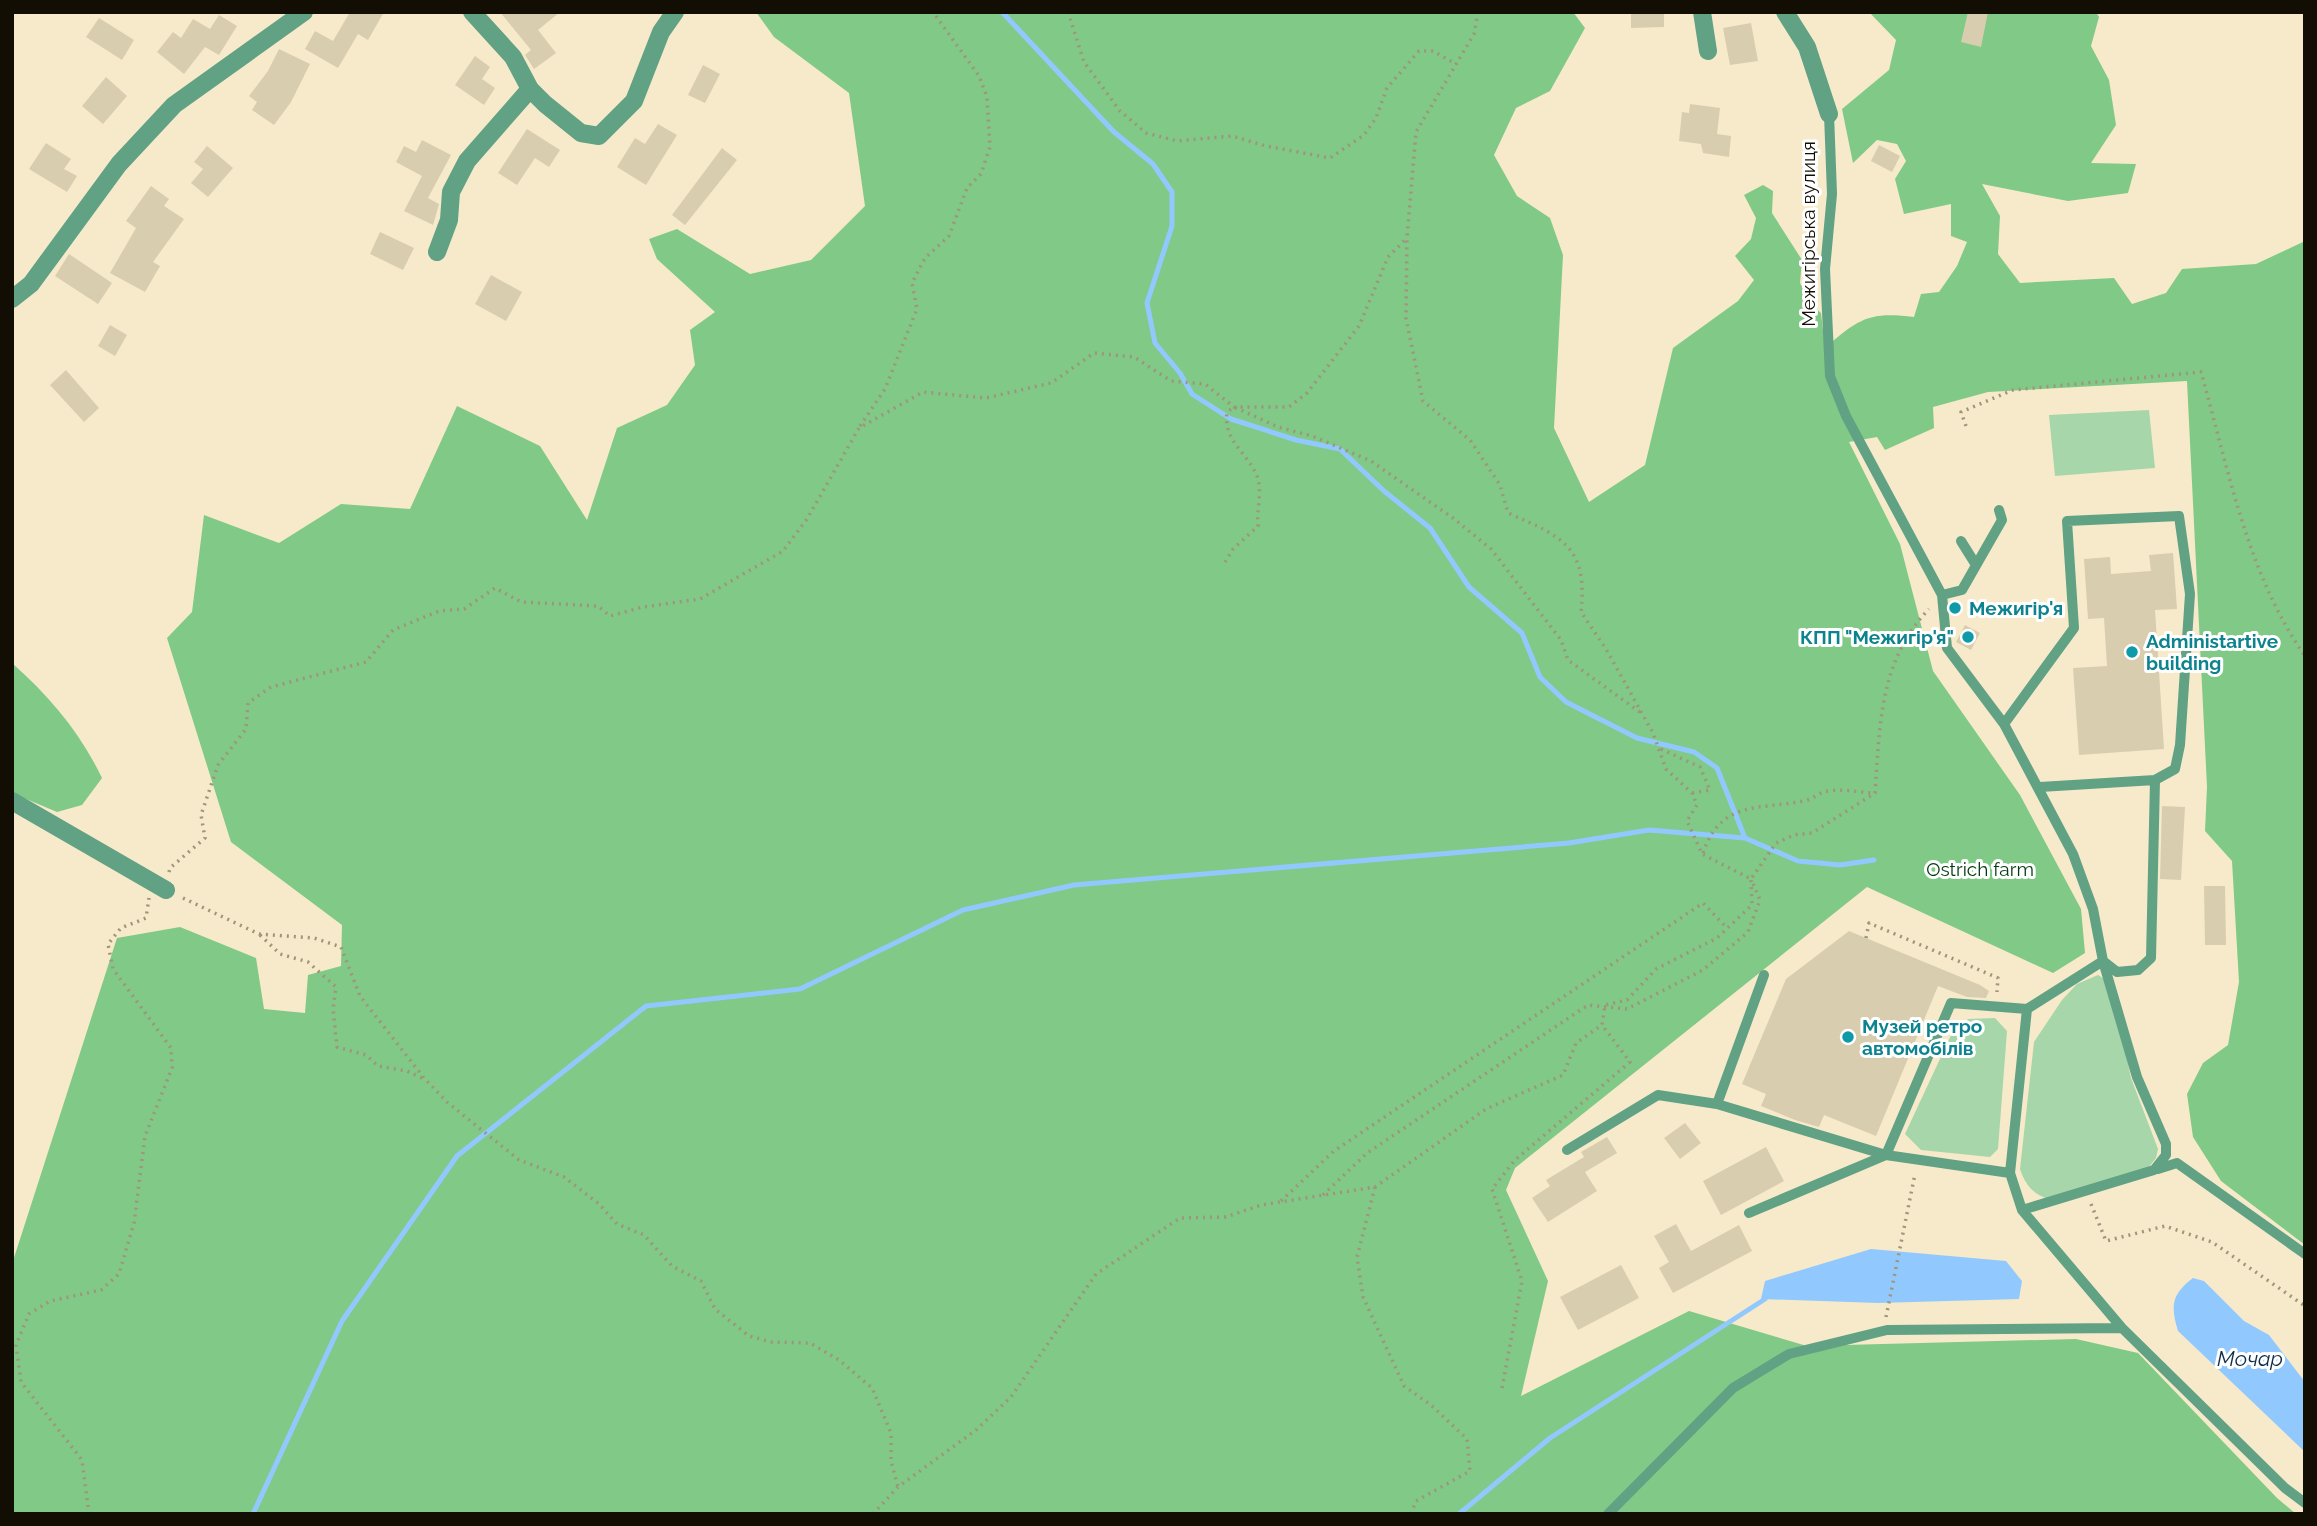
<svg xmlns="http://www.w3.org/2000/svg" width="2317" height="1526" font-family="Raleway,sans-serif">
	<style>
		.green { fill: #a6d6a9 }
		.forest { fill: #81c986 }
		.water { fill: #91c9fe }
		.lines { fill: none; stroke-linecap: round; stroke-linejoin: round }
		.stream { stroke: #91c9fe; stroke-width: 5 }
		.building { fill: #d9cdaf }
		.path { stroke: #9e957d; stroke-width: 3.5; stroke-dasharray: 2 5; stroke-linecap: butt }
		.service { stroke: #61a184; stroke-width: 10 }
		.minor { stroke: #61a184; stroke-width: 18 }
		.culture-dot { fill: #0f9aa8; stroke: #fff; stroke-width: 2.5 }
		.labels { text-anchor: middle; dominant-baseline: central; stroke-width: 6; stroke-linejoin: round; paint-order: stroke }
		.street-label { font-size: 19px; fill: #120e04; stroke: #fff }
		.culture-label { font-size: 19px; font-weight: bold; fill: #0d838f; stroke: #fff; text-anchor: start }
		.park-label { font-size: 19px; fill: #043a0f; stroke: #fff }
		.water-label { font-size: 21px; font-style: italic; fill: #0f2d47; stroke: #fff }
	</style>
	<rect width="100%" height="100%" fill="#f6eaca"/>
	<path class="green" d="M 2149,410 L 2155,468 L 2055,476 L 2049,415 Z
		M 2098,975 L 2108,981 L 2113,994 L 2131,1078 L 2158,1149 L 2156,1158 L 2148,1168 L 2053,1200 C 2035,1196 2026,1187 2020,1169 L 2034,1042 L 2062,1000 L 2077,984 Z
		M 1995,1018 L 2007,1031 L 1998,1149 L 1990,1157 L 1921,1150 L 1905,1134 L 1953,1031 L 1968,1019 Z"/>
	<path class="forest" d="M 756,12 L 1573,12 L 1585,28 L 1550,91 L 1516,108 L 1494,155 L 1517,196 L 1550,218 L 1563,255 L 1554,428 L 1589,502 L 1645,465 L 1673,348 L 1738,301 L 1754,280 L 1735,256 L 1751,239 L 1756,218 L 1744,195 L 1763,185 L 1773,191 L 1772,213 L 1802,260 L 1800,283 L 1812,305 L 1821,313 L 1825,348 C 1858,319 1869,311 1914,317 L 1921,294 L 1939,292 L 1957,266 L 1967,242 L 1951,236 L 1951,204 L 1904,214 L 1895,179 L 1906,161 L 1897,144 L 1877,140 L 1853,163 L 1842,109 L 1889,70 L 1896,40 L 1869,12 L 2096,12 L 2099,17 L 2091,46 L 2109,80 L 2116,125 L 2091,163 L 2136,164 L 2128,193 L 2068,201 L 1982,184 L 2000,216 L 1998,254 L 2020,283 L 2114,278 L 2132,304 L 2166,293 L 2182,269 L 2256,264 L 2305,241 L 2305,1245 L 2221,1181 L 2193,1137 L 2187,1094 L 2203,1063 L 2228,1045 L 2239,982 L 2232,861 L 2205,831 L 2207,787 L 2187,381 L 1988,392 L 1933,407 L 1934,428 L 1885,450 L 1877,437 L 1849,442 L 1900,544 L 1933,671 L 2020,795 L 2081,909 L 2085,953 L 2053,973 L 1867,887 L 1515,1168 L 1506,1190 L 1548,1281 L 1521,1396 L 1689,1311 L 1807,1346 L 2076,1339 L 2138,1353 L 2277,1498 L 2296,1514 L 12,1514 L 12,1264 L 117,938 L 180,927 L 256,958 L 264,1009 L 305,1013 L 308,975 L 341,966 L 342,925 L 231,842 L 167,638 L 192,612 L 204,515 L 279,543 L 341,504 L 410,509 L 457,406 L 540,446 L 587,520 L 617,428 L 667,405 L 695,365 L 690,330 L 715,312 L 657,259 L 649,239 L 677,229 L 750,274 L 811,260 L 865,206 L 849,93 L 774,37 Z
		M 12,663 C 50,697 80,732 102,778 L 82,805 L 57,812 L 12,793 Z"/>
	<path class="water" d="M 1871,1249 L 2006,1261 L 2022,1281 L 2019,1299 L 1878,1303 L 1761,1299 L 1765,1281 Z
		M 2193,1278 L 2204,1281 L 2244,1321 L 2269,1335 L 2305,1382 L 2305,1452 L 2178,1331 C 2170,1305 2172,1294 2193,1278 Z"/>
	<g class="lines">
		<path class="stream" d="M 1002,12 L 1114,132 L 1153,164 L 1172,192 L 1172,226 L 1147,303 L 1155,343 L 1180,373 L 1192,394 L 1231,419 L 1296,440 L 1340,449 L 1384,491 L 1430,528 L 1469,587 L 1522,633 L 1540,677 L 1566,702 L 1637,738 L 1694,752 L 1717,768 L 1745,838
			M 253,1514 L 342,1321 L 457,1156 L 646,1006 L 800,989 L 963,910 L 1074,885 L 1569,843 L 1649,830 L 1745,838 L 1798,861 L 1840,865 L 1874,860
			M 1459,1514 L 1550,1438 L 1765,1299"/>
	</g>
	<path class="building" d="M 350,12 L 384,12 L 368,40 L 358,34 L 338,68 L 305,49 L 315,31 L 333,41 Z
		M 500,12 L 560,12 L 538,30 L 556,53 L 534,69 L 525,55 L 531,50 Z
		M 1631,12 L 1664,12 L 1664,27 L 1631,28 Z
		M 1968,12 L 1988,12 L 1981,47 L 1961,42 Z
		M 219,15 L 237,26 L 219,55 L 205,47 L 184,74 L 157,52 L 173,32 L 181,38 L 193,19 L 210,29 Z
		M 99,18 L 134,40 L 122,60 L 86,37 Z
		M 1751,23 L 1758,61 L 1730,65 L 1723,28 Z
		M 279,49 L 310,64 L 291,102 L 274,125 L 252,110 L 257,102 L 249,96 L 268,71 Z
		M 475,56 L 490,67 L 482,79 L 495,88 L 484,105 L 455,85 Z
		M 703,65 L 720,74 L 705,103 L 688,95 Z
		M 106,77 L 127,96 L 103,124 L 82,106 Z
		M 1690,104 L 1720,108 L 1717,134 L 1731,136 L 1729,157 L 1703,153 L 1701,144 L 1679,141 L 1682,112 L 1689,113 Z
		M 658,124 L 677,135 L 646,185 L 617,167 L 635,138 L 645,144 Z
		M 527,129 L 560,150 L 549,167 L 535,158 L 517,185 L 498,173 Z
		M 422,140 L 451,155 L 428,198 L 439,204 L 433,225 L 404,211 L 422,176 L 396,162 L 404,146 L 416,152 Z
		M 46,143 L 71,159 L 64,169 L 77,176 L 67,192 L 29,169 Z
		M 1879,145 L 1900,156 L 1892,172 L 1871,161 Z
		M 207,146 L 233,168 L 208,197 L 191,183 L 203,169 L 194,162 Z
		M 722,148 L 737,160 L 685,225 L 672,215 Z
		M 151,186 L 169,199 L 164,206 L 184,219 L 153,262 L 160,266 L 145,292 L 110,273 L 136,228 L 126,221 Z
		M 380,232 L 414,248 L 403,270 L 370,254 Z
		M 69,254 L 112,283 L 98,304 L 55,276 Z
		M 491,275 L 522,292 L 506,321 L 475,304 Z
		M 110,325 L 127,335 L 115,356 L 98,346 Z
		M 66,370 L 99,408 L 84,422 L 50,385 Z
		M 2173,553 L 2177,609 L 2155,610 L 2164,749 L 2079,755 L 2073,668 L 2107,666 L 2104,618 L 2088,619 L 2084,559 L 2110,557 L 2111,574 L 2151,571 L 2149,555 Z
		M 1965,625 L 1980,633 L 1971,650 L 1956,642 Z
		M 2162,806 L 2185,807 L 2181,880 L 2160,879 Z
		M 2204,886 L 2225,886 L 2226,945 L 2205,945 Z
		M 1849,931 L 1980,985 L 1989,991 L 1986,998 L 1967,997 L 1938,986 L 1876,1136 L 1824,1115 L 1819,1127 L 1795,1120 L 1761,1106 L 1766,1094 L 1742,1084 L 1786,979 Z
		M 1685,1123 L 1701,1143 L 1680,1159 L 1664,1138 Z
		M 1607,1137 L 1617,1153 L 1585,1172 L 1597,1191 L 1548,1222 L 1532,1198 L 1550,1186 L 1546,1180 L 1584,1157 L 1581,1152 Z
		M 1766,1147 L 1784,1181 L 1721,1215 L 1703,1181 Z
		M 1676,1224 L 1691,1251 L 1739,1225 L 1752,1251 L 1673,1293 L 1659,1268 L 1669,1262 L 1654,1236 Z
		M 1621,1265 L 1639,1298 L 1578,1330 L 1560,1297 Z"/>
	<g class="lines">
		<path class="path" d="M 1068,12 L 1084,62 L 1120,111 L 1146,133 L 1177,141 L 1232,136 L 1266,146 L 1330,158 L 1364,135 L 1376,118 L 1387,88 L 1419,51 L 1433,51 L 1456,64
			M 1478,12 L 1474,34 L 1416,132 L 1407,238 L 1406,318 L 1423,401 L 1470,440 L 1500,485 L 1508,513 C 1563,537 1588,547 1581,612 L 1606,649 L 1653,733 L 1666,769 L 1692,793 L 1697,805 L 1687,821 L 1702,854 L 1751,879 L 1776,843 L 1794,835 L 1812,833 L 1875,793 C 1880,725 1879,661 1929,609
			M 860,426 L 885,389 L 917,309 L 912,283 L 925,258 L 949,236 L 967,188 L 981,174 L 990,147 L 987,97 L 979,76 L 933,12
			M 1966,426 L 1961,412 L 2013,390 L 2201,372 C 2228,467 2247,574 2305,656
			M 1225,562 L 1233,549 L 1258,526 C 1256,510 1263,492 1257,476 C 1247,452 1223,441 1227,412 L 1234,407 L 1278,427 L 1312,436 L 1371,461 L 1453,518 L 1491,549 L 1561,640 L 1568,660 L 1641,713
			M 1661,749 L 1700,767 L 1710,790 L 1692,793
			M 1703,853 C 1721,800 1758,810 1804,801 C 1811,800 1817,794 1824,792 C 1838,788 1858,792 1872,793
			M 169,872 L 170,868 L 205,838 L 201,815 L 218,765 L 246,729 L 248,703 L 271,687 L 366,662 L 393,630 L 439,611 L 464,609 L 495,588 L 521,602 L 598,606 L 610,616 L 643,607 L 700,599 L 783,551 L 807,519 L 859,428 L 923,392 L 986,398 L 1051,383 L 1094,353 L 1134,357 L 1171,381 L 1205,384 L 1234,407 L 1289,407 L 1307,393 L 1359,326 L 1388,257 L 1407,238
			M 183,898 L 259,934 L 314,938 L 341,947 L 360,996 L 424,1078 L 447,1102 L 519,1160 L 564,1177 L 599,1204 L 617,1224 L 644,1235 L 672,1266 L 701,1281 L 715,1309 L 749,1336 L 771,1342 L 810,1343 L 839,1360 L 872,1388 L 891,1433 L 891,1461 L 898,1487
			M 260,935 L 280,954 L 308,962 L 336,987 L 333,1009 L 337,1047 L 366,1055 L 378,1066 L 407,1071 L 422,1078
			M 1866,938 L 1869,923 L 1998,978 L 1997,992
			M 1375,1187 L 1357,1257 L 1363,1297 L 1404,1386 L 1431,1405 L 1467,1439 L 1470,1471 L 1416,1501 L 1411,1514
			M 1323,1195 L 1367,1153 L 1588,1005 L 1627,1009 L 1703,970 L 1748,932 L 1760,900 L 1752,881
			M 1281,1201 L 1334,1151 L 1703,903 L 1727,928
			M 2091,1204 L 2106,1241 L 2165,1226 L 2212,1242 L 2305,1306
			M 1886,1317 L 1915,1174
			M 1502,1388 L 1522,1281 L 1492,1189 L 1515,1160 L 1630,1062 L 1602,1025
			M 89,1514 L 82,1460 L 21,1382 L 16,1345 L 29,1314 L 50,1301 L 101,1290 L 119,1274 L 134,1223 L 145,1136 L 172,1068 L 171,1048 L 113,969 L 108,944 L 121,928 L 146,918 L 149,898
			M 873,1514 L 898,1487 L 976,1430 L 1011,1397 L 1096,1274 L 1180,1218 L 1226,1217 L 1261,1205 L 1375,1187 L 1486,1109 L 1563,1075 L 1576,1043 L 1602,1025 L 1605,1005 L 1627,1000 L 1656,969 L 1717,938 L 1752,905 L 1751,879"/>
		<path class="service" d="M 1829,114 L 1832,194 L 1825,269 L 1830,376 L 1846,416 L 1942,595 L 1947,648 L 2004,724 L 2073,854 L 2093,909 L 2103,961 L 2027,1009 L 2010,1173 L 2022,1210 L 2122,1328 L 2285,1488 L 2305,1503
			M 1961,541 L 1976,565
			M 1942,595 L 1962,590 L 2002,520 L 1999,510
			M 2004,724 L 2074,628 L 2067,521 L 2179,516 L 2190,594 L 2180,745 L 2175,769 L 2155,780 L 2151,958 L 2138,970 L 2117,972 L 2103,961
			M 2040,787 L 2155,780
			M 1717,1104 L 1764,975
			M 1567,1150 L 1658,1095 L 1717,1104 L 1886,1155 L 1951,1003 L 2027,1009
			M 2158,1169 L 2177,1163 L 2305,1254
			M 2022,1210 L 2154,1170 L 2166,1155 L 2166,1144 L 2137,1077 L 2103,961
			M 1749,1213 L 1886,1155 L 2010,1173
			M 1608,1514 L 1733,1388 L 1789,1354 L 1887,1330 L 2122,1328"/>
		<path class="minor" d="M 472,12 L 513,57 L 530,89 L 545,104 L 581,133 L 599,136 L 634,101 L 661,32 L 675,12
			M 1702,12 L 1708,51
			M 1785,12 L 1807,47 L 1829,114
			M 437,252 L 449,220 L 451,192 L 467,161 L 530,89
			M 12,299 L 31,284 L 119,164 L 174,105 L 304,12
			M 12,801 L 166,890"/>
	</g>
	<g class="culture-dot">
		<circle cx="1955" cy="608" r="7"/>
		<circle cx="1968" cy="637" r="7"/>
		<circle cx="2132" cy="652" r="7"/>
		<circle cx="1848" cy="1037" r="7"/>
	</g>
	<g class="labels">
		<g class="street-label">
			<text transform="translate(1808 234) rotate(-90)">Межигірська вулиця</text>
		</g>
		<g class="culture-label">
			<text x="1969" y="608">Межигір'я</text>
			<text x="1954" y="637" text-anchor="end">КПП "Межигір'я"</text>
			<text x="2146" y="641">Administartive<tspan x="2146" dy="22">building</tspan></text>
			<text x="1862" y="1026">Музей ретро<tspan x="1862" dy="22">автомобілів</tspan></text>
		</g>
		<g class="park-label">
			<text x="1980" y="869">Ostrich farm</text>
		</g>
		<g class="water-label">
			<text x="2250" y="1358">Мочар</text>
		</g>
	</g>
	<rect width="2317" height="1526" fill="none" stroke="#120e04" stroke-width="28"/>
</svg>
